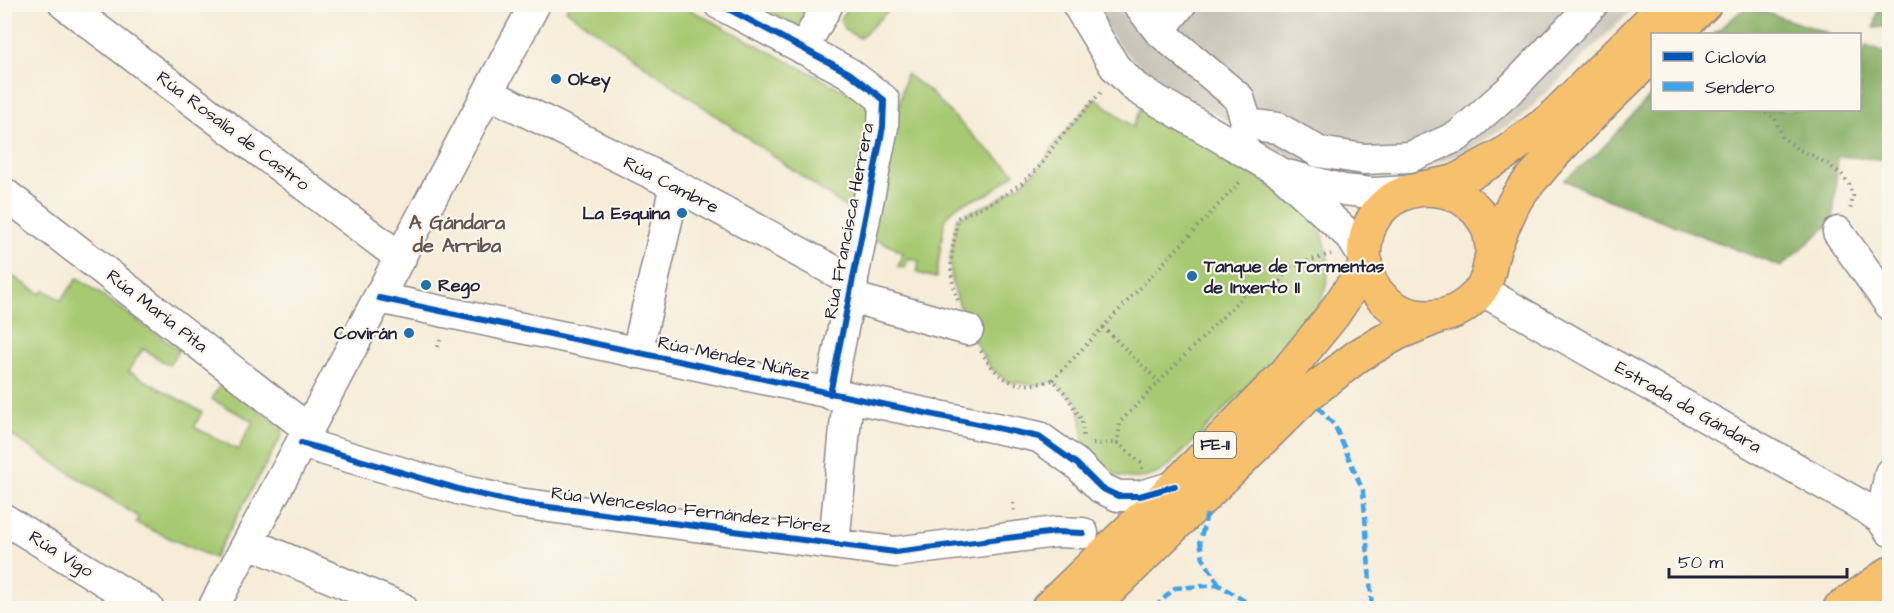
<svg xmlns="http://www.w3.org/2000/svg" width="1894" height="613" font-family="'Architects Daughter',sans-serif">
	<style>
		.industrial { fill: #c8c4b8 }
		.green { fill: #a7c972; stroke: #647656; stroke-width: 1.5 }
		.forest { fill: #85ad64; stroke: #546850; stroke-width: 1.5 }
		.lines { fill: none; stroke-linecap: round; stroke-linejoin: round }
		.minor-casing { stroke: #8c878a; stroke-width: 33 }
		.major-casing { stroke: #8c878a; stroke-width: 36 }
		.highway-casing { stroke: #8c878a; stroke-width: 36 }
		.path { stroke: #8c878a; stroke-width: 4; stroke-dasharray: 1.5 4.5; stroke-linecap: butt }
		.minor { stroke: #fff; stroke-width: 30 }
		.major { stroke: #f7c06c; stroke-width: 33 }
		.highway { stroke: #f7c06c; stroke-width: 33 }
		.quiet { stroke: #3ea2ec; stroke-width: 4.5; stroke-dasharray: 9 4.5; stroke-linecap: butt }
		.cycleway-casing { stroke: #fbf7ec; stroke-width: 10 }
		.cycleway { stroke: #0057b8; stroke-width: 6 }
		.poi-dot { fill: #1f6fb2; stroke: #fbf7ec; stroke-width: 2 }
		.labels { text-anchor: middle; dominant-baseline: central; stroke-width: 4.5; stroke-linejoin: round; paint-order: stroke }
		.shield { fill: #fbf7ec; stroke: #636270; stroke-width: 1.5 }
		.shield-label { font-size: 16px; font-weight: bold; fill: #22223b }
		.poi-label { font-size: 18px; font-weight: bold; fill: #22223b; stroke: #fbf7ec; text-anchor: start }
		.street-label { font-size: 18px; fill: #22223b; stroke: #fbf7ec }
		.neighbourhood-label { font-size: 20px; font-weight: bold; fill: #675354; stroke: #fbf7ec }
	</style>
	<rect width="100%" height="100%" fill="#fbf7ec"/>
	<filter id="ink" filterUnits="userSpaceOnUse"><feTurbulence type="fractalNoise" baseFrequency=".0167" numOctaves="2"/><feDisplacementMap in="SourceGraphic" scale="12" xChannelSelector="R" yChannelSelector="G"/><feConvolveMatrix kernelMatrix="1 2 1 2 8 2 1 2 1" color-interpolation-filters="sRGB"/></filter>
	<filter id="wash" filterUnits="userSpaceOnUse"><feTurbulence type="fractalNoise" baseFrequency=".008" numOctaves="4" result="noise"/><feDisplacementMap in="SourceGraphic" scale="24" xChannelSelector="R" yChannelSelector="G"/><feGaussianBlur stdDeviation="1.35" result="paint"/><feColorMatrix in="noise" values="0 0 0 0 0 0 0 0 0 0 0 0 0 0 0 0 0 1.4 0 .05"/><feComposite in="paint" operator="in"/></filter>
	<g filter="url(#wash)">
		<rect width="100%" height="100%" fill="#f6ecd8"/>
		<path class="industrial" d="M 1093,5 L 1637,5 L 1520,118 L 1467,151 L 1413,172 L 1378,177 L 1320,174 L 1154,79 L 1117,44 Z"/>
		<path class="green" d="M 569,4 L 681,5 L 866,102 L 872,116 L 854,213 L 566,10 Z
			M 756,5 L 819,5 L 800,27 Z
			M 844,5 L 894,4 L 894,5 L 860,38 L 845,30 L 840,19 L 848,7 Z
			M 906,74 L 929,91 L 978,141 L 1015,173 L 988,194 L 958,205 L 945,218 L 936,278 L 917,273 L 919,261 L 908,258 L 905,268 L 898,267 L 903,253 L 883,242 L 868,238 Z
			M 1096,98 L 1133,127 L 1141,107 L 1298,202 C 1314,217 1321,225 1326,247 C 1340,305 1290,344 1253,380 C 1226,409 1198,437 1170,465 C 1138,491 1111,474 1079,457 C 1086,438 1082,420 1077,401 L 1066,394 L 1054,381 L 1039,385 L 1008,382 L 990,367 L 968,330 L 952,283 L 950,261 L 957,218 L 995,201 L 1022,183 L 1040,166 L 1058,140 Z
			M 4,271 L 41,294 L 45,290 L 61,300 L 78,278 L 179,350 L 169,365 L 143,349 L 128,371 L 202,412 L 194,427 L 238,450 L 253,421 L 211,399 L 223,381 L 282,427 L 282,435 L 214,558 L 136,523 L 139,517 L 5,431 Z"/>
		<path class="forest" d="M 1879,4 L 1889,5 L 1889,26 L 1874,28 Z
			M 1747,6 L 1831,34 L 1714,34 Z
			M 1866,46 L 1889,54 L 1889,160 L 1838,156 L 1833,221 L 1781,267 L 1599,196 L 1564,180 L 1597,154 L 1652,94 L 1652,110 L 1860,110 L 1860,61 Z"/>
	</g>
	<g filter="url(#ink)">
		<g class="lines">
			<g class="minor-casing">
				<path id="minor" d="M 64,4 L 401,258
					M 719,4 L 849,73 L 884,100 L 883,127 L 830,394
					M 1077,4 L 1115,67 L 1136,88 L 1281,173 L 1351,237 L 1363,256
					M 1138,4 L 1159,31 L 1181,4
					M 1159,31 L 1239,98 L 1247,124 L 1237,142
					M 803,49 L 828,4
					M 488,93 L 675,185 L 853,281
					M 1247,124 L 1278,128 L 1319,152 L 1364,159 L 1410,157 L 1458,136 L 1513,87 L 1593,4
					M 1287,175 L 1344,190 L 1372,193 L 1411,191
					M 4,193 L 308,429
					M 1838,232 L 1890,305
					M 1481,290 L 1864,507 L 1881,519 L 1890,531
					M 850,297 L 968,330
					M 379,298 L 1039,437 L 1077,464 L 1101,488 L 1118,496 L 1140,496 L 1175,486
					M 637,353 L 675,185
					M 301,443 L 465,491 L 518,503 L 895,552 L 1056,532 L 1083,533
					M 4,519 L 148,608
					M 1881,519 L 1890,473
					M 249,543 L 402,608
					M 834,544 L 848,397
					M 213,608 L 535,4"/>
			</g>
			<g class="major-casing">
				<path id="major" d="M 1840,608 L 1890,573"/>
			</g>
			<g class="highway-casing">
				<path id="highway" d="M 1674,34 L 1705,4
					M 1423,188 L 1454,182 L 1504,154 L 1550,120 L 1667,4
					M 1493,254 C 1492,247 1491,238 1489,231 C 1465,169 1372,178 1365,245 C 1363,262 1366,278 1377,292 C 1390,308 1407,317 1428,317 C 1449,317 1466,308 1479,292 C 1489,280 1489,269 1492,254 C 1496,243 1511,206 1518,196 C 1525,185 1536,175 1544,165 C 1578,126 1616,91 1652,56
					M 1048,608 L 1175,486 L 1285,374 L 1333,315 L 1365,267
					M 1091,608 L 1306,396 L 1359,355 L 1398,333 L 1437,317"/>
			</g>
			<path class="path" d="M 1760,110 L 1775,118 L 1782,137 L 1799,150 L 1814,156 L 1829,165 L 1842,175 L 1849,184 L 1853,196 L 1850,211
				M 958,300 C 945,265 954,253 957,218 L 995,201 L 1022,183 L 1040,166 L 1058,140 L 1102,91
				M 1103,327 L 1159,382
				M 438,347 L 441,336
				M 981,351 C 999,382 1017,391 1053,380 L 1066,394 L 1082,421 L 1083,437
				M 1053,380 L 1242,180
				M 1093,444 L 1118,443
				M 1142,469 L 1142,464 L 1118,443 L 1120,422 L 1244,295 L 1275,289 L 1289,267 L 1331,254
				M 1013,503 L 1014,513"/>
			<use href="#minor" class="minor"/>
			<use href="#major" class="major"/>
			<use href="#highway" class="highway"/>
			<path class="quiet" d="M 1318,407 L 1335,426 L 1363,491 L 1372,608
				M 1207,514 L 1200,541 L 1203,558 L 1219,585
				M 1154,608 L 1175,588 L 1219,585 L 1256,608"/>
			<g class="cycleway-casing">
				<path id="cycleway" d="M 719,4 L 849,73 L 884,100 L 883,127 L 830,394
					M 379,298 L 1039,437 L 1077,464 L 1101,488 L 1118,496 L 1140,496 L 1175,486
					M 301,443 L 465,491 L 518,503 L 895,552 L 1056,532 L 1083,533"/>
			</g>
			<use href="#cycleway" class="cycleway"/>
		</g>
	</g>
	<g class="poi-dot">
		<circle cx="556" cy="79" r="6"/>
		<circle cx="682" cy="213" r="6"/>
		<circle cx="1192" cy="276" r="6"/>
		<circle cx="426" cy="285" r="6"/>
		<circle cx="409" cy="333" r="6"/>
	</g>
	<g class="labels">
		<rect class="shield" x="1194" y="432" width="42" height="26" rx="4.5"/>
		<g class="shield-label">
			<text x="1215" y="445">FE-11</text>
		</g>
		<g class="poi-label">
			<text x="568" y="79">Okey</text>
			<text x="670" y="213" text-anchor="end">La Esquina</text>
			<text x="1204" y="266">Tanque de Tormentas<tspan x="1204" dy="21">de Inxerto II</tspan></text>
			<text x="438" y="285">Rego</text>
			<text x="397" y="333" text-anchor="end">Covirán</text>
		</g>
		<g class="street-label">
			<text transform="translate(233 131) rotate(37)">Rúa Rosalía de Castro</text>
			<text transform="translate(671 185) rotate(27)">Rúa Cambre</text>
			<text transform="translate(849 221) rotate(-79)">Rúa Francisca Herrera</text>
			<text transform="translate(157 311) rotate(38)">Rúa María Pita</text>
			<text transform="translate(734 358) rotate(12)">Rúa Méndez Núñez</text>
			<text transform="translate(1688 407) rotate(30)">Estrada da Gándara</text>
			<text transform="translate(691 510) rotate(7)">Rúa Wenceslao Fernández Flórez</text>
			<text transform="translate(61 554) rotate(32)">Rúa Vigo</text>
		</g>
		<g class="neighbourhood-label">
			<text x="457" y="223">A Gándara<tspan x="457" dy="23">de Arriba</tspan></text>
		</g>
	</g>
	<rect width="1894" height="613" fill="none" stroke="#fbf7ec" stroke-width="24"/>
	<rect x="1651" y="33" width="210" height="78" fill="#fbf7ec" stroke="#a4a2a5" stroke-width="1.5"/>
	<rect x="1663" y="52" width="30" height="9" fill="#0057b8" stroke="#a4a2a5" stroke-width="1.5"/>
	<text x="1705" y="63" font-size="18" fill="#22223b">Ciclovía</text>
	<rect x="1663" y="82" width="30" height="9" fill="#3ea2ec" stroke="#a4a2a5" stroke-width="1.5"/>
	<text x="1705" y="93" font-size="18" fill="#22223b">Sendero</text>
	<path d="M1669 568v9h178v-9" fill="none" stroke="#22223b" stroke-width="3"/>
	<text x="1678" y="568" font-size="18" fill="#22223b" stroke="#fbf7ec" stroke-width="4.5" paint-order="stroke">50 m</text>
</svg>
